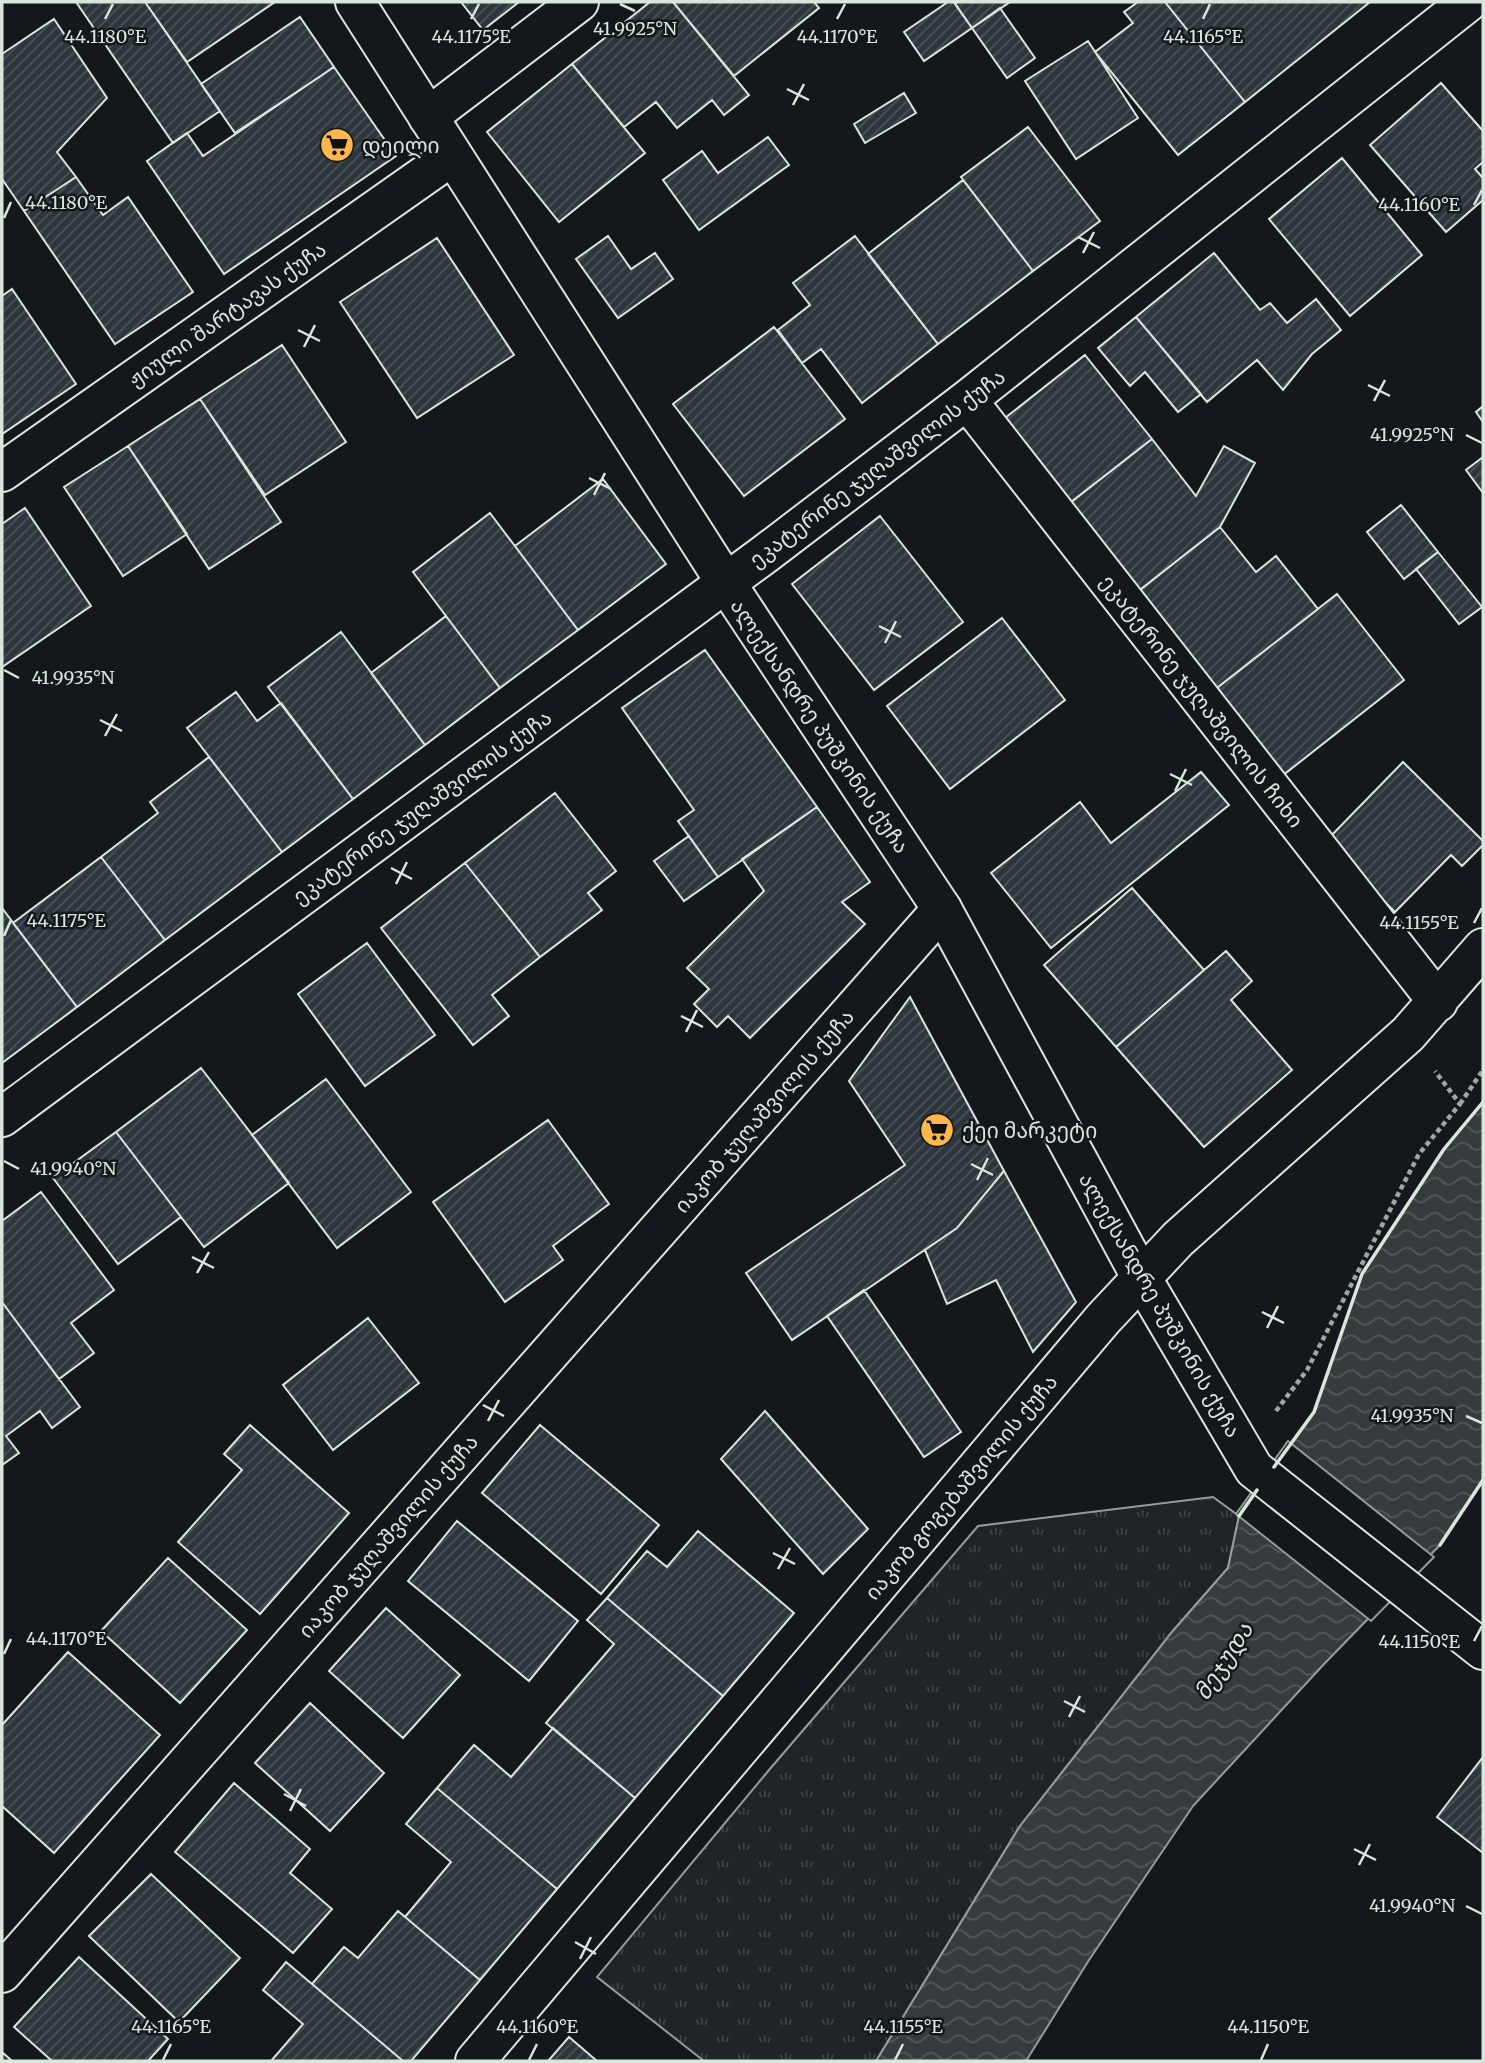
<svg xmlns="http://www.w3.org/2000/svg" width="1485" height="2063" font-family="Merriweather,'Noto Sans Georgian',serif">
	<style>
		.grass { fill: url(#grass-tufts); stroke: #939e99; stroke-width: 2 }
		.water { fill: url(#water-waves); stroke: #939e99; stroke-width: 2 }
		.pier { fill: #14181c; stroke: #939e99; stroke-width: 2 }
		.building { fill: url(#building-hatch); stroke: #d8e6dc; stroke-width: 2 }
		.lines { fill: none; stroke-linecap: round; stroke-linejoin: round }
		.street-casing { stroke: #d8e6dc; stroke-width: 42 }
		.secondary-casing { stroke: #d8e6dc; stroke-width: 42 }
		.path { stroke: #9da8a2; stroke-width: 4.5; stroke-dasharray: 5 3.5; stroke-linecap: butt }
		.street { stroke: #14181c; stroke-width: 38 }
		.secondary { stroke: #14181c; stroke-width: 38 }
		.wall { stroke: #d8e6dc; stroke-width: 3.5 }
		.ticks { fill: none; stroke: #d8e6dc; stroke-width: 2.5 }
		.labels { text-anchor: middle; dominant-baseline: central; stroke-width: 5; stroke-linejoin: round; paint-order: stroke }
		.poi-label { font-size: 21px; fill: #d8e6dc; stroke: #14181c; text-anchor: start }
		.street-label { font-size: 21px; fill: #d8e6dc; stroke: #14181c }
		.water-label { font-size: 23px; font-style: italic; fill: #d8e6dc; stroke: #14181c }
		.ticks-label { font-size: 18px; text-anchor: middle; fill: #d8e6dc; stroke: #14181c; stroke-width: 5; stroke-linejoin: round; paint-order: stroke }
	</style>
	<defs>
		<pattern id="grass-tufts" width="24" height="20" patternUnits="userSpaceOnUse" patternTransform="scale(1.75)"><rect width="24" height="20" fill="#202428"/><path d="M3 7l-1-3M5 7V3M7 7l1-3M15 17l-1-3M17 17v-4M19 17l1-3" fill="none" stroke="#404447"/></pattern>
		<pattern id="water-waves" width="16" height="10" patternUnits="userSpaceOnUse" patternTransform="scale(1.75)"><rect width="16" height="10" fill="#363b3e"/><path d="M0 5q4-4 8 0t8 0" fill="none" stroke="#525759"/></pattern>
		<pattern id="building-hatch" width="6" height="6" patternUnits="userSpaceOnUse" patternTransform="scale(1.75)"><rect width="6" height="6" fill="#2c363c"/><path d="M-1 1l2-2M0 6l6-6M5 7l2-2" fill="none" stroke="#4a5358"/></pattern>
	</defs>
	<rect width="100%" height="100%" fill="#14181c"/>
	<path class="grass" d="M 1213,1497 L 1239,1516 L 1228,1568 L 1172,1632 L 1020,1826 L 876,2061 L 704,2061 L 597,1977 L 769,1770 L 978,1526 Z"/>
	<path class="water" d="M 1483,1102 L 1483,1480 L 1440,1545 L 1325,1663 L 1193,1806 L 1089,1960 L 1026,2061 L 876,2061 L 1020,1826 L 1172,1632 L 1228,1568 L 1239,1516 L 1314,1412 L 1362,1274 L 1444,1149 Z"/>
	<path class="pier" d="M 1288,1441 L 1434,1557 L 1371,1621 L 1236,1514 Z"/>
	<path class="building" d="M 76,2 L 145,2 L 220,111 L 173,143 Z
		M 145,2 L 275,2 L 187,62 Z
		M 461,2 L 519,2 L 483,30 Z
		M 650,2 L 673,2 L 749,95 L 724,115 L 712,100 L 677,128 L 656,102 L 624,127 L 572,64 Z
		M 673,2 L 814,2 L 819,8 L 734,76 Z
		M 948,2 L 954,2 L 972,28 L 924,61 L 904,32 Z
		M 958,2 L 1010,2 L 972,28 L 955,4 Z
		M 1138,2 L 1165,2 L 1245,102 L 1178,155 L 1095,52 L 1133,23 L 1124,12 Z
		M 1165,2 L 1370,2 L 1245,102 Z
		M 1000,8 L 1035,58 L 1007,78 L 972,28 Z
		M 300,17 L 334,67 L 235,133 L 201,84 Z
		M 54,19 L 107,98 L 57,152 L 76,177 L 24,211 L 2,179 L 2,54 Z
		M 1088,41 L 1138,118 L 1076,159 L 1025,81 Z
		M 572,64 L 645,153 L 559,222 L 487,132 Z
		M 334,67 L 396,156 L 224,274 L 147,161 L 187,133 L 203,156 Z
		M 1441,83 L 1483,131 L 1483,162 L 1475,169 L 1483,178 L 1483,200 L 1446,232 L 1370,145 Z
		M 904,93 L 916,113 L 865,143 L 854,124 Z
		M 1028,127 L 1100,221 L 1033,271 L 961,177 Z
		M 768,137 L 789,165 L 699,230 L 663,180 L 702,151 L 718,173 Z
		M 1342,158 L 1422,255 L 1350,316 L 1269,219 Z
		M 76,177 L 103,215 L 128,197 L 193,292 L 115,344 L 24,211 Z
		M 963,180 L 1033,271 L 938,344 L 868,254 Z
		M 608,236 L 631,269 L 655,253 L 673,279 L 618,318 L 576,259 Z
		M 855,236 L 938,344 L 862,403 L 821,349 L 802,363 L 778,330 L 810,305 L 793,283 Z
		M 437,238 L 514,355 L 417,418 L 340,302 Z
		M 1214,253 L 1260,310 L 1270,303 L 1287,323 L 1316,299 L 1341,330 L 1312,354 L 1283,390 L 1257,360 L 1207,402 L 1136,317 Z
		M 12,289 L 76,384 L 2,434 L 2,296 Z
		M 1136,317 L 1201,394 L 1178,412 L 1145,372 L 1130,386 L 1098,348 Z
		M 774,327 L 845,419 L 744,496 L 673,404 Z
		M 282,345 L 346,442 L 265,495 L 200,399 Z
		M 1085,355 L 1152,439 L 1066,506 L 1000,422 Z
		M 200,399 L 281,522 L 209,569 L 128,446 Z
		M 1483,406 L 1483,422 L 1476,412 Z
		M 1152,439 L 1196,496 L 1224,446 L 1255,463 L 1220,527 L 1136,593 L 1066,506 Z
		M 128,446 L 187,534 L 123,576 L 64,487 Z
		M 1483,457 L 1483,493 L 1466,470 Z
		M 603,479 L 666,564 L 578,630 L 515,546 Z
		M 1401,505 L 1438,552 L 1404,579 L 1367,532 Z
		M 25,508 L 91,606 L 2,667 L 2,524 Z
		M 490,513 L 578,630 L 500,688 L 413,572 Z
		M 880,516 L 963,622 L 874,690 L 792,584 Z
		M 1220,527 L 1256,572 L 1276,556 L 1318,609 L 1213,691 L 1136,593 Z
		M 1438,552 L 1482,607 L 1459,624 L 1416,569 Z
		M 1337,594 L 1404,680 L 1277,780 L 1213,691 Z
		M 446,616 L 500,688 L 425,745 L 371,673 Z
		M 1002,618 L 1065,700 L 950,789 L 887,706 Z
		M 341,632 L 425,745 L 353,799 L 268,687 Z
		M 705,650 L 817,807 L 718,877 L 678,821 L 694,810 L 622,708 Z
		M 236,692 L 257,721 L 281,703 L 353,799 L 282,852 L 187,728 Z
		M 209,757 L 282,852 L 165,940 L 101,857 L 158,813 L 150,802 Z
		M 1403,762 L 1483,841 L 1483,845 L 1462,866 L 1451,855 L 1395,912 L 1324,843 Z
		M 1201,772 L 1229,805 L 1051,948 L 991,873 L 1080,802 L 1111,843 Z
		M 555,793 L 616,871 L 588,893 L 602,910 L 540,957 L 465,863 Z
		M 817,807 L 870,882 L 842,902 L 865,924 L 750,1038 L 728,1016 L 717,1027 L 694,1004 L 709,989 L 687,968 L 764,891 L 742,859 Z
		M 689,836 L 718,877 L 684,901 L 654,861 Z
		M 101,857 L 165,940 L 77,1007 L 13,923 Z
		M 465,863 L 540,957 L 492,995 L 509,1016 L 473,1045 L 381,928 Z
		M 1132,888 L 1204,970 L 1116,1047 L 1044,965 Z
		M 2,908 L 77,1007 L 2,1063 Z
		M 367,943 L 435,1035 L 365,1086 L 298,994 Z
		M 1226,951 L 1252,981 L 1231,1000 L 1292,1070 L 1204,1147 L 1116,1047 Z
		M 910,997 L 1004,1171 L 957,1228 L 792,1340 L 746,1273 L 905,1165 L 849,1081 Z
		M 201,1068 L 289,1183 L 204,1247 L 116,1132 Z
		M 326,1079 L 411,1192 L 337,1248 L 252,1135 Z
		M 548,1120 L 609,1204 L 553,1246 L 563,1260 L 505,1302 L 433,1202 Z
		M 116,1132 L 181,1217 L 118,1264 L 53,1178 Z
		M 1004,1171 L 1076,1302 L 1033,1352 L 996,1280 L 947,1304 L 925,1250 L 957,1228 Z
		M 41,1192 L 114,1290 L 71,1323 L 94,1353 L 59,1379 L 2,1302 L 2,1221 Z
		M 864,1290 L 961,1432 L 924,1457 L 827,1316 Z
		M 2,1302 L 80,1407 L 52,1428 L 40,1411 L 6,1436 L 19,1453 L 2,1465 Z
		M 368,1318 L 419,1383 L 333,1450 L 283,1385 Z
		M 765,1411 L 868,1529 L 823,1574 L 721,1459 Z
		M 250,1425 L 349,1513 L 260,1614 L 178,1542 L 242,1470 L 224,1454 Z
		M 540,1425 L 659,1525 L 601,1594 L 482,1493 Z
		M 457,1521 L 578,1621 L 529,1681 L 408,1581 Z
		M 698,1531 L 794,1613 L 723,1696 L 607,1598 L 647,1551 L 667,1567 Z
		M 168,1558 L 247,1630 L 180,1703 L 101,1631 Z
		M 607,1598 L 723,1696 L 635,1798 L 546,1723 L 614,1644 L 587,1620 Z
		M 386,1608 L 460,1675 L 403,1738 L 329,1671 Z
		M 68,1652 L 160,1735 L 54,1853 L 2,1806 L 2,1725 Z
		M 310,1703 L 384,1773 L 330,1831 L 255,1763 Z
		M 553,1728 L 635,1798 L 557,1889 L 437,1788 L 474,1745 L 511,1777 Z
		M 1483,1757 L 1483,1853 L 1437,1817 Z
		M 234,1783 L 310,1849 L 290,1873 L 332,1909 L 293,1953 L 175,1852 Z
		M 437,1788 L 557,1889 L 480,1980 L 405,1917 L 451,1862 L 406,1824 Z
		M 151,1874 L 240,1958 L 179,2022 L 89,1936 Z
		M 398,1911 L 480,1980 L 411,2061 L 403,2061 L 312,1984 L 344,1947 L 358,1958 Z
		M 79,1957 L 168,2039 L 148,2061 L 52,2061 L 14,2027 Z
		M 286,1962 L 403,2061 L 271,2061 L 303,2024 L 263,1990 Z
		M 569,2037 L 597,2061 L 548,2061 Z
		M 2,2052 L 12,2061 L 2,2061 Z"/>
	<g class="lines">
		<g class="street-casing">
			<path id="street" d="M 428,117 L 579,2
				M 967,400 L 1438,1002
				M 2,472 L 452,156
				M 2,1117 L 765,554 L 967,400 L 1468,2
				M 2,1973 L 942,909
				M 475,2061 L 1103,1319 L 1178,1239 L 1408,1034 L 1483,948"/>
		</g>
		<g class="secondary-casing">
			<path id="secondary" d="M 355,2 L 726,583 L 942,909 L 1141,1277 L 1254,1469 L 1483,1650"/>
		</g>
		<path class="path" d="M 1460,1104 L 1483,1070
			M 1276,1411 L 1307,1370 L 1419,1154 L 1460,1104 L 1435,1071"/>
		<use href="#street" class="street"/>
		<use href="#secondary" class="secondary"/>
		<path class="wall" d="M 1274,1467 L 1314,1412 L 1362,1274 L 1444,1149 L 1483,1102
			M 1239,1516 L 1257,1490
			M 1440,1545 L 1483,1480"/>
	</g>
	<path class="ticks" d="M 620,4 L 635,11M 105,19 L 113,4M 471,19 L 479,4M 837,19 L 845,4M 1203,19 L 1210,4M 787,89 L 809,100M 793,105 L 804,84M 1474,205 L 1482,190M 4,218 L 11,202M 1078,237 L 1100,248M 1083,253 L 1094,232M 298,330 L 320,341M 304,347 L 315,325M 1368,385 L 1390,396M 1374,401 L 1385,380M 1466,435 L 1482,443M 589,478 L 611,489M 594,495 L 605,473M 879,626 L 901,637M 885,643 L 896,621M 4,670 L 19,678M 100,720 L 122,731M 105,736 L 117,714M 1170,774 L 1192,785M 1175,791 L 1186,769M 391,868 L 412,879M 396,884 L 407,862M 1474,923 L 1482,908M 4,936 L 11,920M 681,1016 L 703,1027M 686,1032 L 697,1010M 4,1161 L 19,1169M 971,1164 L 993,1175M 977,1180 L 988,1158M 192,1257 L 214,1268M 197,1273 L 209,1252M 1262,1312 L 1284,1323M 1267,1328 L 1278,1306M 483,1405 L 504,1416M 1466,1416 L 1482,1423M 488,1421 L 499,1400M 773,1553 L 795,1564M 778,1569 L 790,1548M 1474,1641 L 1482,1626M 4,1654 L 11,1639M 1064,1701 L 1085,1712M 1069,1717 L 1080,1696M 284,1794 L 306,1806M 290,1811 L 301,1789M 1354,1849 L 1376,1860M 1359,1865 L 1370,1844M 1466,1906 L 1482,1914M 575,1942 L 596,1954M 580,1959 L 591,1937M 163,2060 L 171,2044M 529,2060 L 537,2044M 895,2060 L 903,2044M 1261,2060 L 1268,2044"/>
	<defs>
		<g id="supermarket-disc" transform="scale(1.75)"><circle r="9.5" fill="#ffb74d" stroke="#14181c"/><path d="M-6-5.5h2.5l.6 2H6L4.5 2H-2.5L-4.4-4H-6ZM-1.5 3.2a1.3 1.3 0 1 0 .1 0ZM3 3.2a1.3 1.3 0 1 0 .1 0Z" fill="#111"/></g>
	</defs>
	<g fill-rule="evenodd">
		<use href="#supermarket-disc" x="337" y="145"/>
		<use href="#supermarket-disc" x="937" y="1130"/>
	</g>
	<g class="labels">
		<g class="poi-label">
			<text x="362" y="145">დეილი</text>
			<text x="962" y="1130">ქეი მარკეტი</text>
		</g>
		<g class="street-label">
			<text transform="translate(227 314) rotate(-35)">ჟიული შარტავას ქუჩა</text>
			<text transform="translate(877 468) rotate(-37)">ეკატერინე ჯუღაშვილის ქუჩა</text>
			<text transform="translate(1202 701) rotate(52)">ეკატერინე ჯუღაშვილის ჩიხი</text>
			<text transform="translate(820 726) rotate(56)">ალექსანდრე პუშკინის ქუჩა</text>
			<text transform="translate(422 807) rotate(-36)">ეკატერინე ჯუღაშვილის ქუჩა</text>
			<text transform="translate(764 1111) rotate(-49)">იაკობ ჯუღაშვილის ქუჩა</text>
			<text transform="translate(1160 1305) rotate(60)">ალექსანდრე პუშკინის ქუჩა</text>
			<text transform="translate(961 1487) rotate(-50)">იაკობ გოგებაშვილის ქუჩა</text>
			<text transform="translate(388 1536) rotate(-49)">იაკობ ჯუღაშვილის ქუჩა</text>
		</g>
		<g class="water-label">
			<text transform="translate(1223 1661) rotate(-57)">მეჯუდა</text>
		</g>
	</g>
	<g class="ticks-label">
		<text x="635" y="35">41.9925°N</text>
		<text x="105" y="43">44.1180°E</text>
		<text x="471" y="43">44.1175°E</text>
		<text x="837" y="43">44.1170°E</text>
		<text x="1203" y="43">44.1165°E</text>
		<text x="66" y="209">44.1180°E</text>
		<text x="1419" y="211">44.1160°E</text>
		<text x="1412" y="441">41.9925°N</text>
		<text x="73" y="684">41.9935°N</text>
		<text x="66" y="927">44.1175°E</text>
		<text x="1419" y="929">44.1155°E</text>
		<text x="73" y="1175">41.9940°N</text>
		<text x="1412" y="1422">41.9935°N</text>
		<text x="66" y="1645">44.1170°E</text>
		<text x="1419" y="1648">44.1150°E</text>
		<text x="1412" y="1912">41.9940°N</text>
		<text x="171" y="2033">44.1165°E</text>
		<text x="537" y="2033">44.1160°E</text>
		<text x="903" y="2033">44.1155°E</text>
		<text x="1268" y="2033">44.1150°E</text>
	</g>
	<rect width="1485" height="2063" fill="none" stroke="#d8e6dc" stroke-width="7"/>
</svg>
